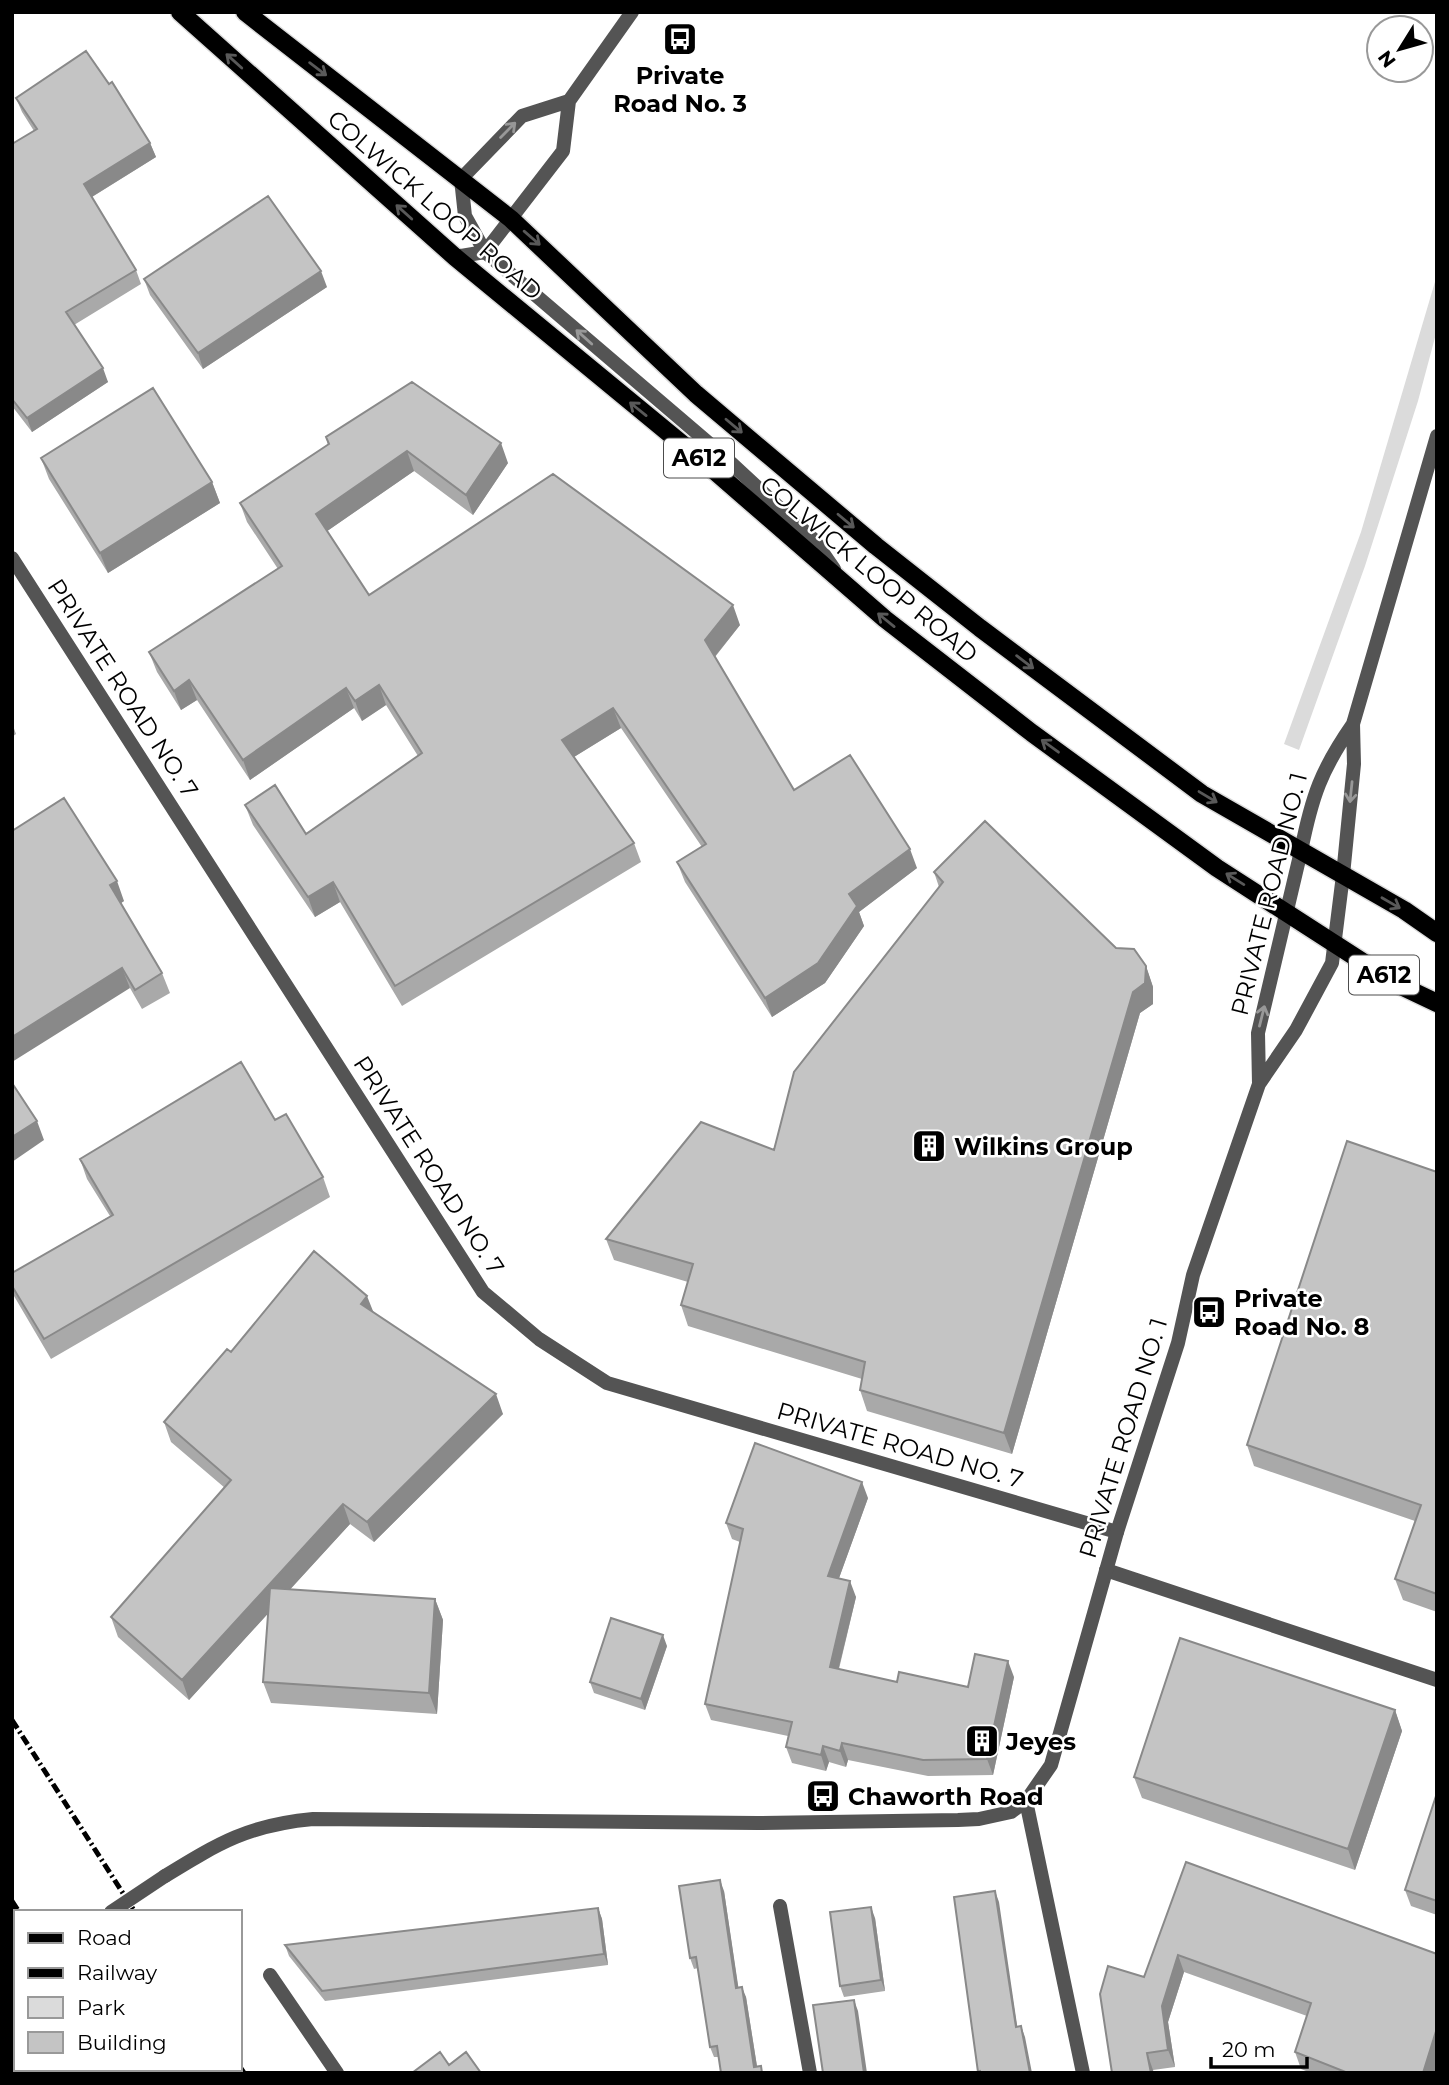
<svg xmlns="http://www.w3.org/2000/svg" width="1449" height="2085" font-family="Montserrat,sans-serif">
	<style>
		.green { fill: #dbdbdb }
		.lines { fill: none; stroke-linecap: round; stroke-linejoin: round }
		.primary-casing { stroke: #dbdbdb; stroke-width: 21 }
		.minor { stroke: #545454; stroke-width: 14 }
		.tertiary { stroke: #545454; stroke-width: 14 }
		.primary { stroke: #000; stroke-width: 18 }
		.rail { stroke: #000; stroke-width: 5; stroke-dasharray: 10 3.5 2 3.5; stroke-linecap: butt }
		.tertiary-bridge { stroke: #545454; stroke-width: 14 }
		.wall { fill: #a9a9a9 }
		.shaded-wall { fill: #898989 }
		.building { fill: #c4c4c4; stroke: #898989; stroke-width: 2 }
		.oneway { stroke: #595959 }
		.oneway2 { stroke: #989898 }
		.labels { text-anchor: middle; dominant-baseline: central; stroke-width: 5; stroke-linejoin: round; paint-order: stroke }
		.shield { fill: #fff; stroke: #4c4c4c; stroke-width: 2 }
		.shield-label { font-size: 23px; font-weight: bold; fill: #000 }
		.poi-label { font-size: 24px; font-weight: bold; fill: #000; stroke: #fff; text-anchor: start }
		.street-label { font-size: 24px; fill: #000; stroke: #fff }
	</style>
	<rect width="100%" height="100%" fill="#fff"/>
	<path class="green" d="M 1437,275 L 1437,330 L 1418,401 L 1365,566 L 1299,750 L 1284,744 L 1361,532 Z"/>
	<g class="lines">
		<g class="primary-casing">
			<path id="primary" d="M 180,12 L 455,257 L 710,467 L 885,619 L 1032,733 L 1217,868 L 1397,984 L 1437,1003
				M 245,12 L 511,219 L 696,394 L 876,546 L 980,628 L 1202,794 L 1404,910 L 1437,933"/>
		</g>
		<path class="minor" d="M 12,558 L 483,1292 L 539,1339 L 607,1383 L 1117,1532
			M 1301,851 C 1312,796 1321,770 1353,724 L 1437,436
			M 1343,875 L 1354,764 L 1353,724
			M 1106,1570 L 1437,1680
			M 780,1906 L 810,2073
			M 270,1975 L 337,2073"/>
		<path class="tertiary" d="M 569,101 L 522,116 L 461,179 L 465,216 L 485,252 L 718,451 L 814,540 L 834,569
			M 455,257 L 485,252 L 563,151 L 569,101 L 632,12
			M 1259,1084 L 1258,1033 L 1301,851
			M 1026,1801 L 1083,2073
			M 165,1876 C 219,1843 248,1825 313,1819 L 757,1823 L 958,1820 L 979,1819 L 1011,1812 L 1026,1801 L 1051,1765 L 1117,1532 L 1178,1343 L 1193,1275 L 1259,1084 L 1296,1030 L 1332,963 L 1343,875
			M 12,1982 L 16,1979"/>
		<use href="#primary" class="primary"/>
		<path class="rail" d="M 12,1720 L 135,1912
			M 12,1901 L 19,1912
			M 240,2067 L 244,2073
			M 128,2069 L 131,2073"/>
		<path class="tertiary-bridge" d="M 111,1912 L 165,1876"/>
	</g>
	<path class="wall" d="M 16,98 L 150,143 L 156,157 L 92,197 L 136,270 L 141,284 L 74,325 L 108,382 L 32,432 L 12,406 L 12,144 L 34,131 L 22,112 Z
		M 144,279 L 327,287 L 203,369 L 150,295 Z
		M 326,437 L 508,463 L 473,515 L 414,471 L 327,531 L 369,595 L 740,625 L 715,657 L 794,790 L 917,868 L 859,912 L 864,926 L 825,983 L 772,1017 L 685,882 L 677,862 L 702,847 L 621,728 L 574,757 L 634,843 L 641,862 L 402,1006 L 340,902 L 315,917 L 253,825 L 245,805 L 306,834 L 418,756 L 386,705 L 362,721 L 354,708 L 250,780 L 197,700 L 181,710 L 157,672 L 149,652 L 278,569 L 247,522 L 240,503 L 328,445 Z
		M 41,458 L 212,482 L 220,503 L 108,573 L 49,479 Z
		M 12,723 L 16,734 L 12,737 Z
		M 12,831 L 124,901 L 121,903 L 162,973 L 170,993 L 142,1009 L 130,988 Z
		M 934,872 L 1116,948 L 1146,966 L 1153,987 L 1153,1004 L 1140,1013 L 1012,1454 L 867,1411 L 860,1390 L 862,1379 L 688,1326 L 681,1305 L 688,1282 L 614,1260 L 606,1239 L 774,1150 L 939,887 Z
		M 275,1120 L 323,1177 L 330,1197 L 51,1359 L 14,1296 L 12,1292 L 12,1273 L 110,1216 L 87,1179 L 80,1159 Z
		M 1437,1172 L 1437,1612 L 1403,1600 L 1395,1579 L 1415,1521 L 1254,1466 L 1247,1445 Z
		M 373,1312 L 503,1414 L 374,1542 L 350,1524 L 290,1589 L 435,1599 L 443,1620 L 437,1714 L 271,1703 L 263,1682 L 268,1613 L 189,1700 L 118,1637 L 111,1617 L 225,1488 L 171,1442 L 164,1422 L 231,1352 Z
		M 868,1498 L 839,1578 L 856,1597 L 839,1669 L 897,1682 L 968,1687 L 1014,1677 L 993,1775 L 928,1776 L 848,1760 L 846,1767 L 829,1762 L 826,1771 L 792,1763 L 786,1747 L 788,1736 L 711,1720 L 705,1704 L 740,1542 L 732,1539 L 726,1523 Z
		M 667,1646 L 645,1710 L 594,1693 L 590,1682 Z
		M 1395,1710 L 1402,1731 L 1355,1870 L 1142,1798 L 1134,1777 Z
		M 1437,1793 L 1437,1915 L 1411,1906 L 1405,1890 Z
		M 1186,1862 L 1437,1954 L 1437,2065 L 1434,2073 L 1311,2073 L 1301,2069 L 1295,2052 L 1307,2016 L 1184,1972 L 1168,2022 L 1175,2067 L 1153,2070 L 1112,2073 L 1144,1977 Z
		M 724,1891 L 738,1987 L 746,1997 L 757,2066 L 764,2073 L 719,2057 L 714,2057 L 710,2047 L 698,1968 L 694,1969 L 690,1958 Z
		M 598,1908 L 602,1919 L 608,1965 L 325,2001 L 289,1956 L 285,1945 Z
		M 875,1918 L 885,1991 L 844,1997 L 840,1986 Z"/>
	<path class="shaded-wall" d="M 150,143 L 156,157 L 90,198 L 84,184 Z
		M 321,271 L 327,287 L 203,369 L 198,353 Z
		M 103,368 L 108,382 L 32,432 L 27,418 Z
		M 501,443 L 508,463 L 473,515 L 466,495 Z
		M 407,451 L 414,471 L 323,534 L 316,514 Z
		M 212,482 L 220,503 L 108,573 L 100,553 Z
		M 733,605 L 740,625 L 712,660 L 705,640 Z
		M 189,680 L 197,700 L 181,710 L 174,691 Z
		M 379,685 L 386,705 L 362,721 L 355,701 Z
		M 346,688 L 354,708 L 250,780 L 243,760 Z
		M 613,708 L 621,728 L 569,760 L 562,740 Z
		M 910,849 L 917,868 L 859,912 L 864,926 L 825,983 L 772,1017 L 765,998 L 849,894 Z
		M 117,881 L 124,901 L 118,905 L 110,885 Z
		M 333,882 L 340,902 L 315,917 L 308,897 Z
		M 1146,966 L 1153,987 L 1153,1004 L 1140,1013 L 1012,1454 L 1004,1433 L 1133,992 Z
		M 122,968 L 130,988 L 12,1062 L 12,1037 Z
		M 37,1121 L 44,1140 L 12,1162 L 12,1137 Z
		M 367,1296 L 375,1316 L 361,1304 Z
		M 496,1394 L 503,1414 L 374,1542 L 367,1522 Z
		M 862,1482 L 868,1498 L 834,1592 L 828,1576 Z
		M 343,1504 L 350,1524 L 189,1700 L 182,1680 Z
		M 850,1581 L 856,1597 L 835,1683 L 830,1667 Z
		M 435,1599 L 443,1620 L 437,1714 L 429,1693 Z
		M 663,1635 L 667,1646 L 645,1710 L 641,1699 Z
		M 1008,1661 L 1014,1677 L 993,1775 L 987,1759 Z
		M 1395,1710 L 1402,1731 L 1355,1870 L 1348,1849 Z
		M 842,1743 L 848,1760 L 846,1767 L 840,1751 Z
		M 823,1746 L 829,1762 L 826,1771 L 821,1755 Z
		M 720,1880 L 724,1891 L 740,1998 L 736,1988 Z
		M 995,1891 L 999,1902 L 1019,2038 L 1016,2027 Z
		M 871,1907 L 875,1918 L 885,1991 L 881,1980 Z
		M 598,1908 L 602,1919 L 608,1965 L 604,1954 Z
		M 1178,1955 L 1184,1972 L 1168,2022 L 1175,2067 L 1168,2050 L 1162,2006 Z
		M 742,1987 L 746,1997 L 758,2073 L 754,2067 Z
		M 854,2000 L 858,2011 L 867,2073 L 864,2073 Z
		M 1021,2026 L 1025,2037 L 1032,2073 L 1030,2073 Z
		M 1437,2028 L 1437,2065 L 1434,2073 L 1423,2073 Z
		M 1147,2053 L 1153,2070 L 1154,2073 L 1151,2073 Z"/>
	<path class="building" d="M 86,51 L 109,84 L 112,82 L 150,143 L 84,184 L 136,270 L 66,312 L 103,368 L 27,418 L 12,399 L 12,144 L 37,129 L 16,98 Z
		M 268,196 L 321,271 L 198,353 L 144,279 Z
		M 412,382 L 501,443 L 466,495 L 407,451 L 316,514 L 369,595 L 553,474 L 733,605 L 705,640 L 794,790 L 850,755 L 910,849 L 849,894 L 857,906 L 818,963 L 765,998 L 677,862 L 706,844 L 613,708 L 562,740 L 634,843 L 395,986 L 333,882 L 308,897 L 245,805 L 275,785 L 306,834 L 422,753 L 379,685 L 355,701 L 346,688 L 243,760 L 189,680 L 174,691 L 149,652 L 282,566 L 240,503 L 329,444 L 326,437 Z
		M 153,388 L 212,482 L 100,553 L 41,458 Z
		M 64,798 L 117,881 L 110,885 L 162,973 L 135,990 L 122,968 L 12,1037 L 12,831 Z
		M 985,821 L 1116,948 L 1134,949 L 1146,966 L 1145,983 L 1133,992 L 1004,1433 L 860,1390 L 865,1362 L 681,1305 L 693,1264 L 606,1239 L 701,1122 L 774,1150 L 794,1072 L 943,882 L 934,872 Z
		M 241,1062 L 275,1120 L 286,1114 L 323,1177 L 44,1339 L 12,1286 L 12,1273 L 113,1215 L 80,1159 Z
		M 12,1083 L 37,1121 L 12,1137 Z
		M 1347,1141 L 1437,1172 L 1437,1594 L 1395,1579 L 1421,1505 L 1247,1445 Z
		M 314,1251 L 367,1296 L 361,1304 L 496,1394 L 367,1522 L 343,1504 L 182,1680 L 111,1617 L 231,1480 L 164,1422 L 227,1349 L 231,1352 Z
		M 755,1443 L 862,1482 L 828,1576 L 850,1581 L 830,1667 L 897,1682 L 899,1672 L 968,1687 L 975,1654 L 1008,1661 L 987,1759 L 923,1760 L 842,1743 L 840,1751 L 823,1746 L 821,1755 L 786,1747 L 792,1722 L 705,1704 L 743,1529 L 726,1523 Z
		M 270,1588 L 435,1599 L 429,1693 L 263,1682 Z
		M 611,1618 L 663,1635 L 641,1699 L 590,1682 Z
		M 1180,1638 L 1395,1710 L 1348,1849 L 1134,1777 Z
		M 1437,1793 L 1437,1901 L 1405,1890 Z
		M 1186,1862 L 1437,1954 L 1437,2028 L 1423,2073 L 1348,2073 L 1295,2052 L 1311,2003 L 1178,1955 L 1162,2006 L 1168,2050 L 1147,2053 L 1151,2073 L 1112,2073 L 1100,1994 L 1108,1966 L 1144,1977 Z
		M 720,1880 L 736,1988 L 742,1987 L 754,2067 L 761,2066 L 762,2073 L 721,2073 L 717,2046 L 710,2047 L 696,1957 L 690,1958 L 679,1886 Z
		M 995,1891 L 1016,2027 L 1021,2026 L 1030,2073 L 981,2073 L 980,2071 L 978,2072 L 954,1897 Z
		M 871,1907 L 881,1980 L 840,1986 L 830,1912 Z
		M 598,1908 L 604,1954 L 322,1991 L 285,1945 Z
		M 854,2000 L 864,2073 L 823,2073 L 813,2005 Z
		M 440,2052 L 449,2065 L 466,2052 L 481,2073 L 412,2073 Z"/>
	<defs><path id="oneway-shaft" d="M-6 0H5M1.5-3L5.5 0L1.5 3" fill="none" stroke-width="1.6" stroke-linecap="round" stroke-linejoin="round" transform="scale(1.75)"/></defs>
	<g class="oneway">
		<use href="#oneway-shaft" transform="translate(234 61) rotate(-138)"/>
		<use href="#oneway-shaft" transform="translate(318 69) rotate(37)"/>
		<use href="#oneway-shaft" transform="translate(404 212) rotate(-138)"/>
		<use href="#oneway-shaft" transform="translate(532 238) rotate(41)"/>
		<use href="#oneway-shaft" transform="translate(638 409) rotate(-141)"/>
		<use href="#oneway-shaft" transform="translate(734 426) rotate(40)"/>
		<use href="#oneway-shaft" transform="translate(846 521) rotate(40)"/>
		<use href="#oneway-shaft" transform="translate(886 620) rotate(-141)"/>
		<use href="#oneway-shaft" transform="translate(1025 662) rotate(37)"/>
		<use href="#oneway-shaft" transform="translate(1050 746) rotate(-144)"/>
		<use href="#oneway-shaft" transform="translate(1208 797) rotate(31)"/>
		<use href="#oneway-shaft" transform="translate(1235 879) rotate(-148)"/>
		<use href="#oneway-shaft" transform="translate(1391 903) rotate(30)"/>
	</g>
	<g class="oneway2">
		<use href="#oneway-shaft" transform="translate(508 130) rotate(-45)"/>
		<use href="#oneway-shaft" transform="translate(584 337) rotate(-138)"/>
		<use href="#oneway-shaft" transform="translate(1351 792) rotate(96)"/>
		<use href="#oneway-shaft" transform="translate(1262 1016) rotate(-76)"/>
	</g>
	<defs>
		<g id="bus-square" transform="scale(1.75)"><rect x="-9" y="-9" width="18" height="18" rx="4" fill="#000" stroke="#fff"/><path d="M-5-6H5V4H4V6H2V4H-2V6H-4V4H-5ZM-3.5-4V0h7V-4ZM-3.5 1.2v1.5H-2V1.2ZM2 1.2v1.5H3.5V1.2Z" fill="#fff"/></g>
		<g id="building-square" transform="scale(1.75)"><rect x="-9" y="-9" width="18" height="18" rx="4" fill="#000" stroke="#fff"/><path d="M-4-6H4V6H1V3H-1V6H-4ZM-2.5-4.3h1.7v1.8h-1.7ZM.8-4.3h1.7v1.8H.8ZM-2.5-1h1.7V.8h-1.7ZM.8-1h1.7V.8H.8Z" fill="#fff"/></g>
	</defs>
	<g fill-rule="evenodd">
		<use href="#bus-square" x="680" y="39"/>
		<use href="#building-square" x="929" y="1146"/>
		<use href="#bus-square" x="1209" y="1312"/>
		<use href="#building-square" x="982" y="1741"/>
		<use href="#bus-square" x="823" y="1796"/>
	</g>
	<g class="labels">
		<g class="shield">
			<rect x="664" y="438.5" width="70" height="39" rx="5"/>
			<rect x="1349" y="955.5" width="70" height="39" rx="5"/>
		</g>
		<g class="shield-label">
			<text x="699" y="458">A612</text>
			<text x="1384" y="975">A612</text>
		</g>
		<g class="poi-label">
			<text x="680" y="75" text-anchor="middle">Private<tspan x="680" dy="28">Road No. 3</tspan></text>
			<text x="954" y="1146">Wilkins Group</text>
			<text x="1234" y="1298">Private<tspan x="1234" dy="28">Road No. 8</tspan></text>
			<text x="1006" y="1741">Jeyes</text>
			<text x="848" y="1796">Chaworth Road</text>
		</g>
		<g class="street-label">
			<text transform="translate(435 205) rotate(41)">COLWICK LOOP ROAD</text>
			<text transform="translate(869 569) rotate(40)">COLWICK LOOP ROAD</text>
			<text transform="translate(123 688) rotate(57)">PRIVATE ROAD NO. 7</text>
			<text transform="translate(1269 894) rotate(-76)">PRIVATE ROAD NO. 1</text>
			<text transform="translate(429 1165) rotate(57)">PRIVATE ROAD NO. 7</text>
			<text transform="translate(1123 1438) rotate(-73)">PRIVATE ROAD NO. 1</text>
			<text transform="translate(900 1445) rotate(16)">PRIVATE ROAD NO. 7</text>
		</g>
	</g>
	<rect width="1449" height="2085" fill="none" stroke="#000000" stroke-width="28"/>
	<rect x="14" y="1910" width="228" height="161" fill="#ffffff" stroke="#999999" stroke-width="2"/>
	<rect x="28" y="1933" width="35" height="10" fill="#000000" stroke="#999999" stroke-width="2"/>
	<text x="77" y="1945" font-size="21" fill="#000000">Road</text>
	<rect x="28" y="1968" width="35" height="10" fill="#000000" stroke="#999999" stroke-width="2"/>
	<text x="77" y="1980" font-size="21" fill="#000000">Railway</text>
	<rect x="28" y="1997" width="35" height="21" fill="#dbdbdb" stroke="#999999" stroke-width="2"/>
	<text x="77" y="2015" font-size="21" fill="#000000">Park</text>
	<rect x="28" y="2032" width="35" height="21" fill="#c4c4c4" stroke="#999999" stroke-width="2"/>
	<text x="77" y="2050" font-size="21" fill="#000000">Building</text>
	<g transform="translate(1400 49) rotate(233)"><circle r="33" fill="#ffffff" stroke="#999999" stroke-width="2"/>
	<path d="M0-5L12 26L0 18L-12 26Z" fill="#000000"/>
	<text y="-10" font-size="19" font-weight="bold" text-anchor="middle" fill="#000000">N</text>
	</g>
	<path d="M1211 2057v10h96v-10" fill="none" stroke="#000000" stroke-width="3.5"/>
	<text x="1222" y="2057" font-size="21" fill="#000000" stroke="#ffffff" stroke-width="5" paint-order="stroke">20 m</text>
</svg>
